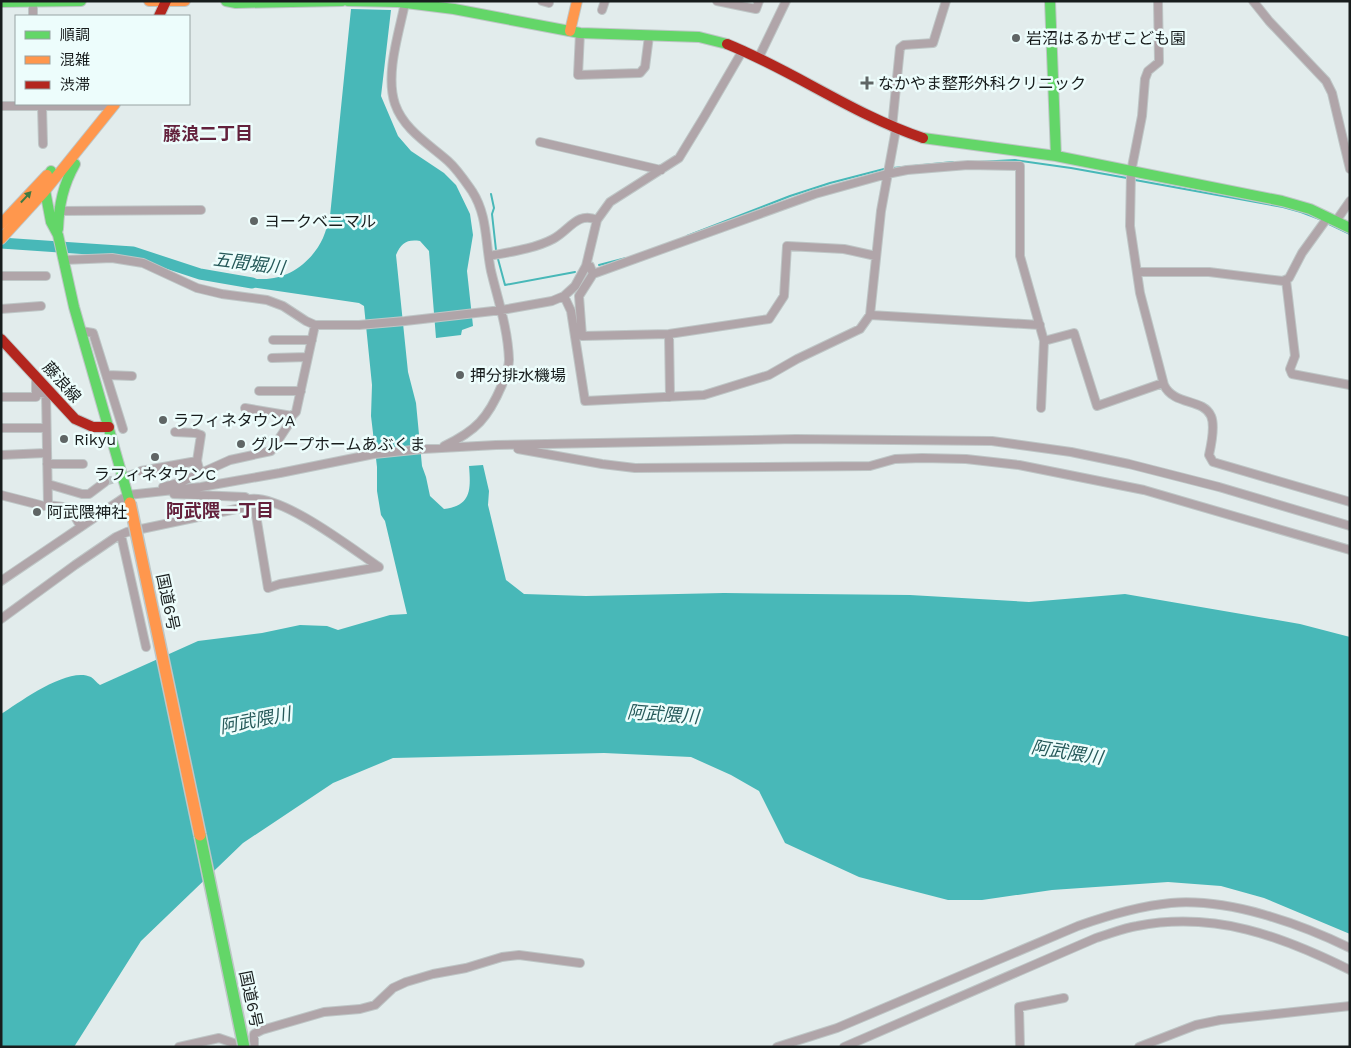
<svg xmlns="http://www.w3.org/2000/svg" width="1351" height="1048" font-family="'Work Sans','Noto Sans JP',sans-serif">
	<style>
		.water { fill: #48b8b8 }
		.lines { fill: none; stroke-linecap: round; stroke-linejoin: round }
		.stream { stroke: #48b8b8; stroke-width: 2 }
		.river { stroke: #48b8b8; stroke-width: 11 }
		.street-tunnel { stroke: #bac3c3; stroke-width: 8; stroke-dasharray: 8 4; stroke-linecap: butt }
		.street-casing { stroke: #bec6c6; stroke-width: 10 }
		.fast-casing { stroke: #bec6c6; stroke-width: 12 }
		.slow-casing { stroke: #bec6c6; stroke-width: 12 }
		.jam-casing { stroke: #bec6c6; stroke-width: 12 }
		.street { stroke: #b0a5a9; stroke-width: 8 }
		.fast { stroke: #63d668; stroke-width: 10 }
		.slow { stroke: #ff974d; stroke-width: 10 }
		.jam { stroke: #b3261e; stroke-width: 10 }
		.fast-bridge-casing { stroke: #bec6c6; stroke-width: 14; stroke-linecap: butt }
		.slow-bridge-casing { stroke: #bec6c6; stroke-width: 14; stroke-linecap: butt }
		.fast-bridge { stroke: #63d668; stroke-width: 11 }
		.slow-bridge { stroke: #ff974d; stroke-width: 11 }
		.oneway { fill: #3e7a42 }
		.poi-dot { fill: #5f6565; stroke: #edfdfc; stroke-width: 2 }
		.labels { text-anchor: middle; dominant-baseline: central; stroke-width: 5; stroke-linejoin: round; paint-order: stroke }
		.poi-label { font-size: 16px; fill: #181d1d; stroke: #edfdfc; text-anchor: start }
		.street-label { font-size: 16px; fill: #181d1d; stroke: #edfdfc }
		.neighbourhood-label { font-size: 18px; font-weight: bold; fill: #63213c; stroke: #edfdfc }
		.water-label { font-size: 18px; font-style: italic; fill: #265a5a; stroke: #edfdfc }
	</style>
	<rect width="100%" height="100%" fill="#e2ecec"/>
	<path class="water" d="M 351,9 L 391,10 L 381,96 L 398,136 L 411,151 L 444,173 L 456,185 L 470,214 L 473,235 L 467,271 L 473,326 L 462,330 L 461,335 L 436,338 L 429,251 L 420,241 C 407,239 401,243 396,255 L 408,372 L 416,403 L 422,466 L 426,477 L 430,496 L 444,509 C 471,506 471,490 469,466 L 483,465 L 489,491 L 488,505 L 506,580 L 524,594 L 586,596 L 724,593 L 910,595 L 1029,602 L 1125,594 L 1300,624 L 1350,637 L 1350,934 L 1264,898 L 1221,886 L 1168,882 L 1052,890 L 982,900 L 948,900 L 859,877 L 785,843 L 759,791 L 731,775 L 691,757 L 604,753 L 393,758 L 333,783 L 243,843 L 141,941 L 74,1047 L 1,1047 L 1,714 C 20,702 68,666 91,677 C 94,679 97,683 100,685 L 198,641 L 262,633 L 300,625 L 327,626 L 338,630 L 390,615 L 407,614 L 385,521 L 381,515 L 377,491 L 377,467 L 371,416 L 372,385 L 364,306 L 359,303 L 237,285 L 238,276 C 246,277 254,279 261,279 C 288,280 312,262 323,238 C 326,231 328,223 330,216 Z"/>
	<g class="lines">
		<path class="stream" d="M 978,162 L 1015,160 L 1071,168 L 1127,178
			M 893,168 L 953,162
			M 1135,180 L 1283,207 L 1301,212 L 1322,220
			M 491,194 L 494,208 L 492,214 L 496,250
			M 1329,224 L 1350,234
			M 687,236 L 790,196 L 830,183 L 884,169
			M 498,259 L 505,285 L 575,272
			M 599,265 L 626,258"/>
		<path class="river" d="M 1,243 L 133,252 L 200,274 L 252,283"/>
		<path class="street-tunnel" d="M 105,482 L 141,471"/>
		<g class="street-casing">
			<path id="street" d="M 542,1 L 549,3 L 549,1
				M 717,1 L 756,9 L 759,1
				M 1158,1 L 1159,62 L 1148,71 L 1145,79 L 1142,116 L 1131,172 L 1130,226 L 1140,293 L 1164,385 C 1174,406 1203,398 1211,416 C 1215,425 1211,446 1209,455 L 1213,462 L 1350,502
				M 1253,1 L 1269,21 L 1326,81 L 1332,93 L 1350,169
				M 33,2 L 33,16
				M 405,3 C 399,33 385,74 395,104 C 404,130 429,144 448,161 C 457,169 465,181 472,191 C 488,216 485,242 491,271 C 498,300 508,329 509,360 C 509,368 505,377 502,385 C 488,418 476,431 444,446
				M 602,10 L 605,1
				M 580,33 L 578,75 L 640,73 L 645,67 L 649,36
				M 759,57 L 786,1
				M 1,106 L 106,106
				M 42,106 L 43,144
				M 892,127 L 900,48 L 904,45 L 933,43 L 946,1
				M 540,142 L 661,170
				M 59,211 L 201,210
				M 1336,221 L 1350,201
				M 489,256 C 510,252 534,249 553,239 C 569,231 577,211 597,220
				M 64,260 L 112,258 L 143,263 L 197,288 L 222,294 L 267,300 L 283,306 L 306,321 L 315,325 L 359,325 L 405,321 L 502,310 L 552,301 L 564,296 L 575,286 L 586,266 L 597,220 L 610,202 L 679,158 L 704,117 L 743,50
				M 586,266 L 590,266 L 593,274 L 815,194 L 887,174 L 907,170 L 968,165 L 1020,166 L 1020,256 L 1044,341 L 1041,408
				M 1138,272 L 1209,272 L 1283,281 L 1289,278 L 1302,253 L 1328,217
				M 593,274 L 579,296 L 582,336 L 669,334 L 769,319 L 784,296 L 787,246 L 844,249 L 876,256
				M 1,276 L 46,276
				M 1286,280 L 1295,356 L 1290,369 L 1292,374 L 1350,385
				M 564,296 L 571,311 L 585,401 L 704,395 L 769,375 L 797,359 L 860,329 L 870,315 L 881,211 L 896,129
				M 1,309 L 41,306
				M 870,315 L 1040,325
				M 81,331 L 93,333 L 123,429
				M 669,334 L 670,397
				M 273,340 L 312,340
				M 1044,341 L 1074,333 L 1097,406 L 1163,383
				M 272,358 L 308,357
				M 107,375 L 132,376
				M 259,391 L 301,391
				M 1,397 L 36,397 L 36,378
				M 245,408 L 292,416
				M 1,428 L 46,428
				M 175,432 L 195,433 L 201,435 L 197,461
				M 518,449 L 602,464 L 635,468 L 870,466 L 895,459 L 922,458 L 966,459 L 1019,465 L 1144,490 L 1350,550
				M 1,455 L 46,453
				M 47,464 L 83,464
				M 141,471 L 197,461 L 200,473
				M 48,484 L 82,494 L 89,494 L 105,482
				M 163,487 L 181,482 L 230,460 L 271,451 L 290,422 L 292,416 L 296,412 L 315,325
				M 174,494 L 245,497 L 254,503 L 268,588 L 280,584 L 379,567 C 351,548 283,495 250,499
				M 1,495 L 44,506 L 48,505 L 46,394 L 37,392
				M 48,505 L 70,508 L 81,527
				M 121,535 L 146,647
				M 1,581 L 128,495 L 201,487 L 280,473 L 374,454 L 423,449 L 496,445 L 796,439 L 992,441 L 1071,452 L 1129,464 L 1219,487 L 1350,526
				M 1,619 L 75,565 L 116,537 L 127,532 L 255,505
				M 179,1047 L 219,1038 L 245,1047
				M 254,1047 L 254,1034 L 262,1030 L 324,1012 L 360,1009 L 375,1005 L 393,988 L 406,982 L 433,974 L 466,968 L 502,957 L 519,955 L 580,963
				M 777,1047 L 837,1028 L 1078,926 C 1109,915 1139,906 1171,903 C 1228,898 1299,923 1350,948
				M 844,1047 L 1096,938 C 1110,934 1123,928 1137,926 C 1215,911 1281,936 1350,970
				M 1020,1047 L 1019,1007 L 1064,998
				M 1139,1047 L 1196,1025 L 1220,1020 L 1350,1006"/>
		</g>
		<g class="fast-casing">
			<path id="fast" d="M 226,1 L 236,3 L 342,1
				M 348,1 L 398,2 L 454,9 L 580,33 L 699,37 L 727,44
				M 1050,1 L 1056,156
				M 1,2 L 81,1
				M 923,138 L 1056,156 L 1282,201 L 1310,209 L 1350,228
				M 51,171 L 44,185 L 51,222 L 58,235 L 74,307 L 130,503
				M 58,229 C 59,205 63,185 75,164"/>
		</g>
		<g class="slow-casing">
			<path id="slow" d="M 149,1 L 185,1
				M 570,31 L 577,1
				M 1,224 L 47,175
				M 1,239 L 44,192 L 115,104"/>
		</g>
		<g class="jam-casing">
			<path id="jam" d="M 159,16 L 166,1
				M 727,44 C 794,71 854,115 923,138
				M 1,339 L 75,419 L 93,427 L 109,427"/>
		</g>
		<use href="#street" class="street"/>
		<use href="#fast" class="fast"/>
		<use href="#slow" class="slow"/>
		<use href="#jam" class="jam"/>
		<g class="fast-bridge-casing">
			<path id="fast-bridge" d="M 200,835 L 244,1047"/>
		</g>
		<g class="slow-bridge-casing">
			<path id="slow-bridge" d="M 130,503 L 200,835"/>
		</g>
		<use href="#fast-bridge" class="fast-bridge"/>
		<use href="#slow-bridge" class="slow-bridge"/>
	</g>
	<defs><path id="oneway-solid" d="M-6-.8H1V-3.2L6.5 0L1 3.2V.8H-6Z" transform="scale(1.25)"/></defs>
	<use class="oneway" href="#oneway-solid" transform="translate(26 197) rotate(-47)"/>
	<g class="poi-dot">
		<circle cx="1016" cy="38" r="5"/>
		<path d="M864.5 75.5h5v5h5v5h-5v5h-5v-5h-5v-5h5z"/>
		<circle cx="254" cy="221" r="5"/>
		<circle cx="460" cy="375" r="5"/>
		<circle cx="163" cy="420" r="5"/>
		<circle cx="64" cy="439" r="5"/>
		<circle cx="241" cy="444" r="5"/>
		<circle cx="155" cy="457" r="5"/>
		<circle cx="37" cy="512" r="5"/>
	</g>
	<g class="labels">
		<g class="poi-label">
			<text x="1026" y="38">岩沼はるかぜこども園</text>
			<text x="878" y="83">なかやま整形外科クリニック</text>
			<text x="264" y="221">ヨークベニマル</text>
			<text x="470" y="375">押分排水機場</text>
			<text x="173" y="420">ラフィネタウンA</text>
			<text x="74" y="439">Rikyu</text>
			<text x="251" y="444">グループホームあぶくま</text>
			<text x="155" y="474" text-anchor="middle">ラフィネタウンC</text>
			<text x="47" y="512">阿武隈神社</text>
		</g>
		<g class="street-label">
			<text transform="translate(62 382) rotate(48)">藤浪線</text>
			<text transform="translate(168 602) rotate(78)">国道6号</text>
			<text transform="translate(251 999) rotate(78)">国道6号</text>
		</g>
		<g class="neighbourhood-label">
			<text x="208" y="133">藤浪二丁目</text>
			<text x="220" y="510">阿武隈一丁目</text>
		</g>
		<g class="water-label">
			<text transform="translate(249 263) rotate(7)">五間堀川</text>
			<text transform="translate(663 714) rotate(4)">阿武隈川</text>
			<text transform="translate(255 720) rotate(-11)">阿武隈川</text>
			<text transform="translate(1067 752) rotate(9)">阿武隈川</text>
		</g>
	</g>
	<rect width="1351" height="1048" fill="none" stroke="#181d1d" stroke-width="5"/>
	<rect x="15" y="15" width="175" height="90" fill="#edfdfc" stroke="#98a3a3"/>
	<rect x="25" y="31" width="25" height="8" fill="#63d668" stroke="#98a3a3"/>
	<text x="60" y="40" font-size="15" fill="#181d1d">順調</text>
	<rect x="25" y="56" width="25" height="8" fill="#ff974d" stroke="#98a3a3"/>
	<text x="60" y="65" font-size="15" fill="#181d1d">混雑</text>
	<rect x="25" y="81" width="25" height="8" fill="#b3261e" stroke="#98a3a3"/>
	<text x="60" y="90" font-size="15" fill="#181d1d">渋滞</text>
</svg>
